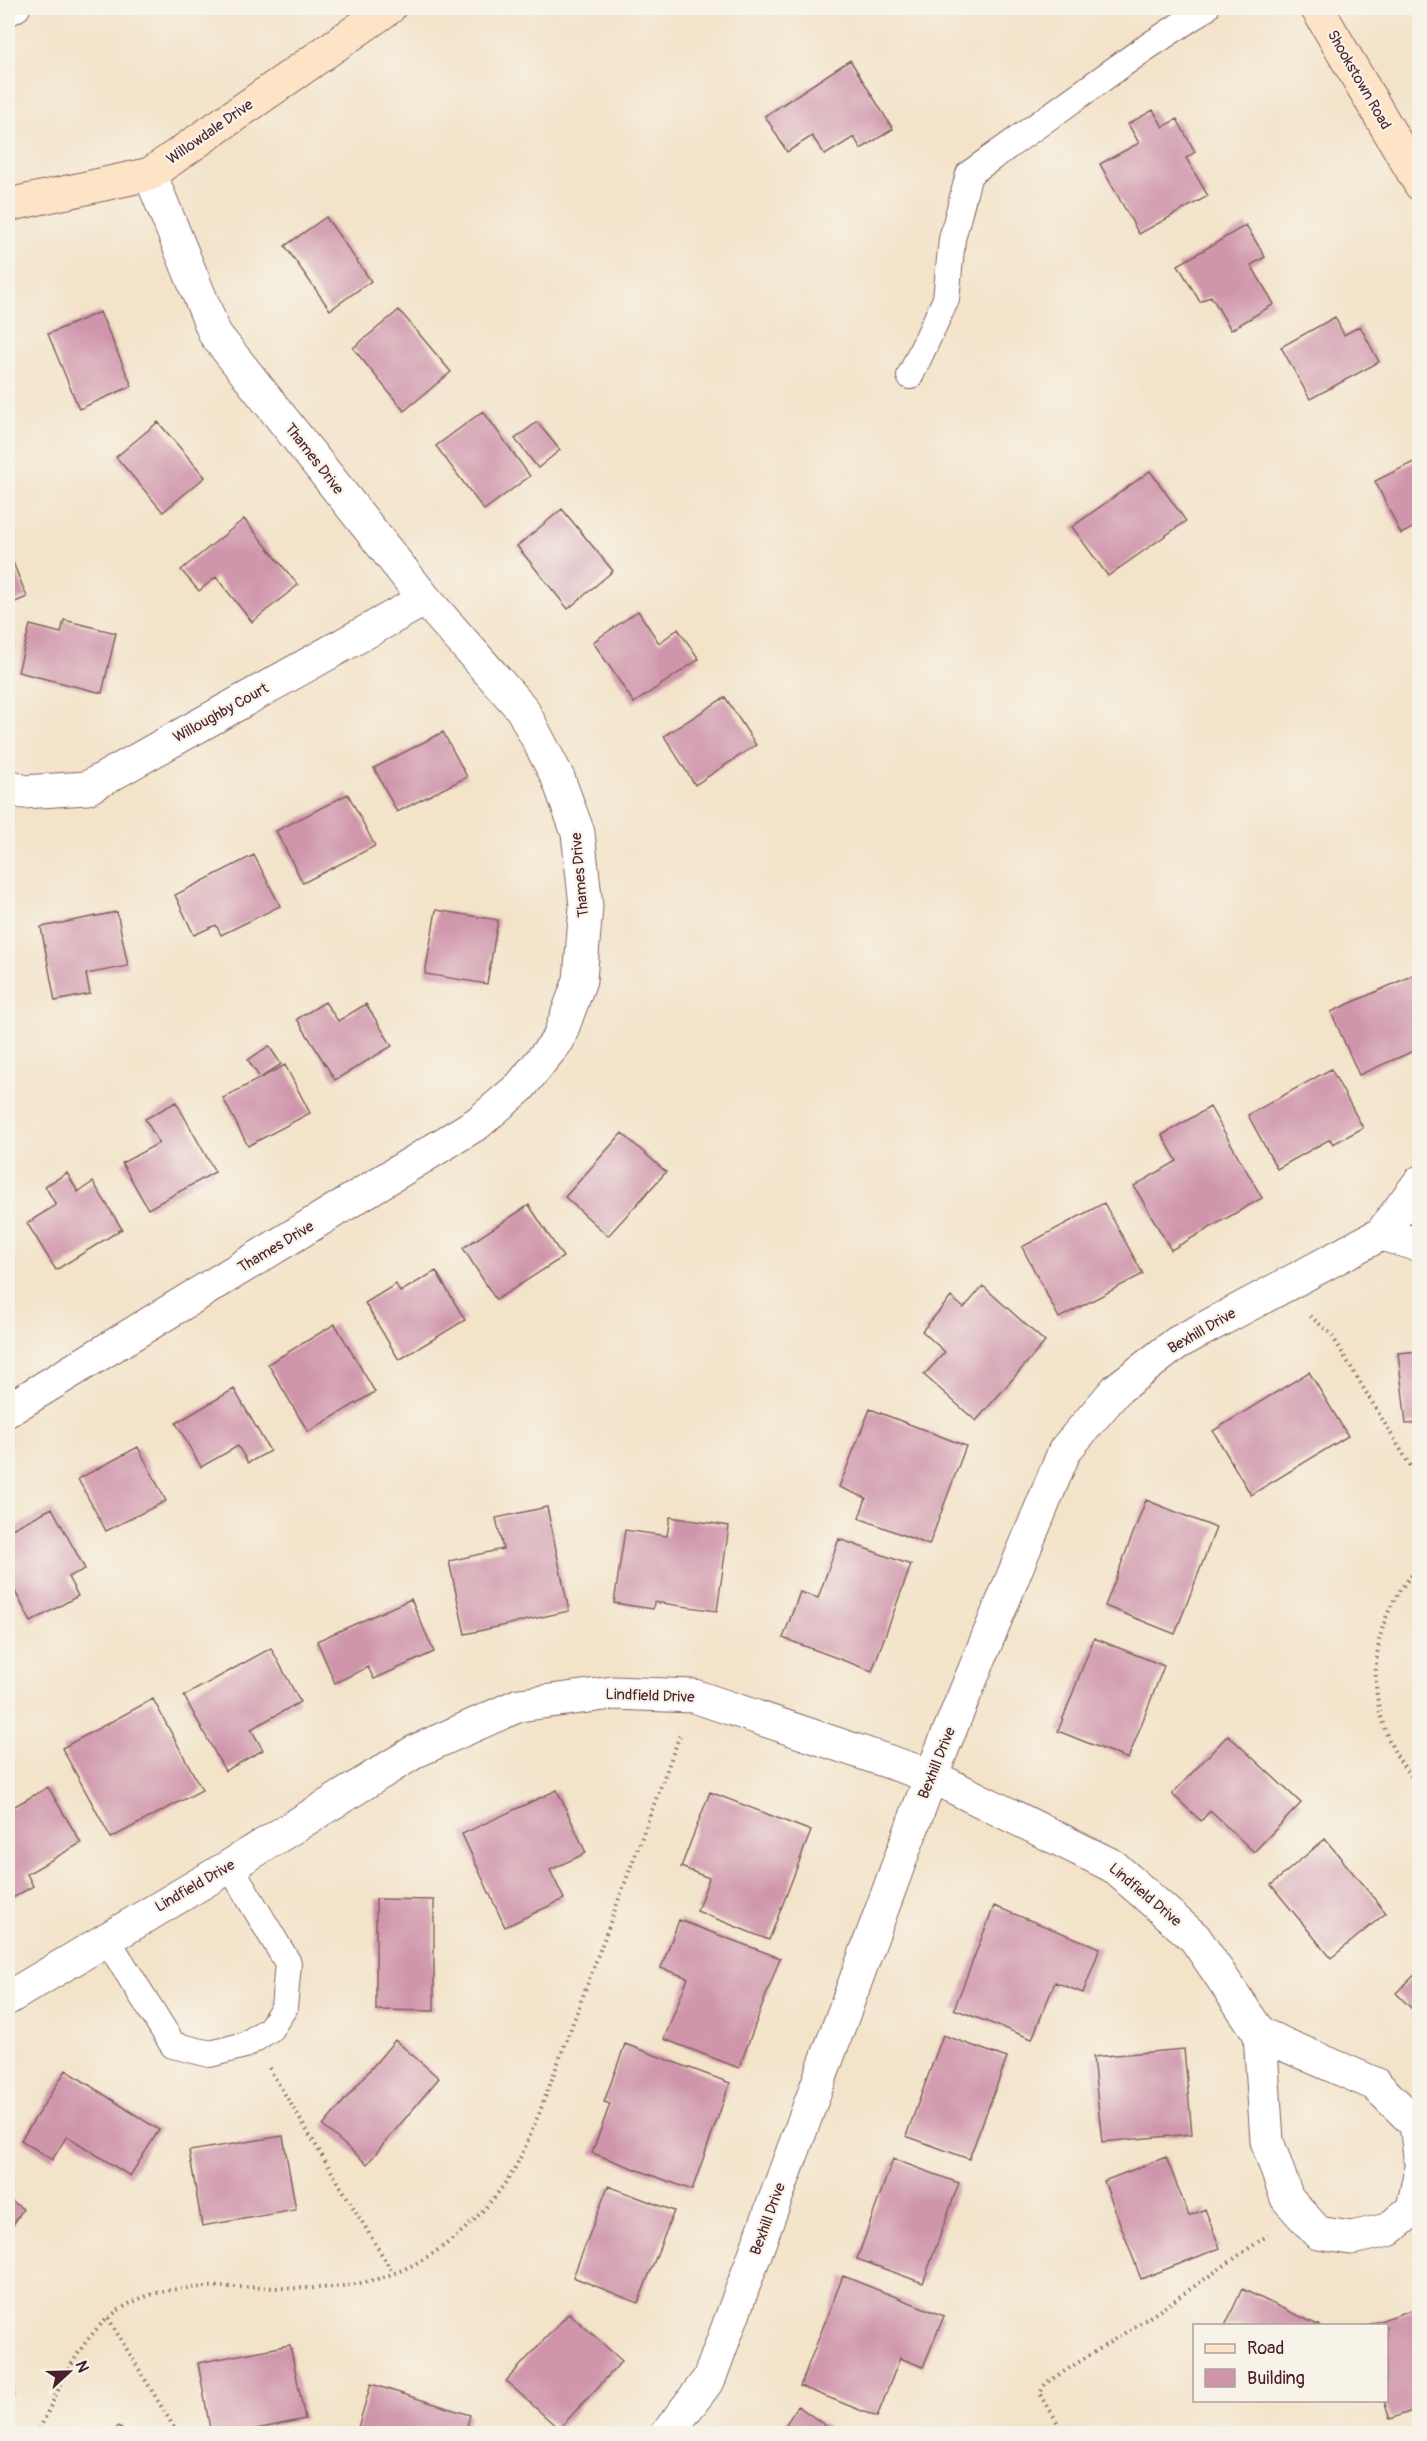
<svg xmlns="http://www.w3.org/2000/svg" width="1427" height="2441" font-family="Pangolin,sans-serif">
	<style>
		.building { fill: #cf95ab }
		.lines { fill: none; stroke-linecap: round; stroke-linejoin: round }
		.lane-casing { stroke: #856462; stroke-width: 28 }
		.street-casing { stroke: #856462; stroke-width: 35 }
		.secondary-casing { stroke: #856462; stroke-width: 35 }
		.path { stroke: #856462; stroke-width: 4; stroke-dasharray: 1.5 4.5; stroke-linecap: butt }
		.lane { stroke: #fff; stroke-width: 26 }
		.street { stroke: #fff; stroke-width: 33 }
		.secondary { stroke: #fee4c6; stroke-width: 33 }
		.labels { text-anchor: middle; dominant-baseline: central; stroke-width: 4.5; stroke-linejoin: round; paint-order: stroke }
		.street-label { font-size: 15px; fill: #4a1f2b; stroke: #f7f3e8 }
	</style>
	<rect width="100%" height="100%" fill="#f7f3e8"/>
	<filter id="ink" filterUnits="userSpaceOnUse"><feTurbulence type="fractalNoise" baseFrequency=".0167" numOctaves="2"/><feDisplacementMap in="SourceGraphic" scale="12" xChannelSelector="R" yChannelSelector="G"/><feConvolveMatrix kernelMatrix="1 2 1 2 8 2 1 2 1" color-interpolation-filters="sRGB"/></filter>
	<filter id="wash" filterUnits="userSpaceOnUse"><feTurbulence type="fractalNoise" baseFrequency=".008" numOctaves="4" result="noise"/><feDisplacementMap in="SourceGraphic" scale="24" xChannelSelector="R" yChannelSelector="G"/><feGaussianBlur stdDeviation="1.35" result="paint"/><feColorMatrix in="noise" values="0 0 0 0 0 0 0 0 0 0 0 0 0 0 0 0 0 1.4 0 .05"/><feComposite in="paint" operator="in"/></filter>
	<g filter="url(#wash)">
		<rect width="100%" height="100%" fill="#f3e3c9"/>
		<g id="blocks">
			<path class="building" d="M 850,60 L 893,129 L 861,149 L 854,137 L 825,155 L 812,136 L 787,152 L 765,116 Z
				M 1153,110 L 1163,127 L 1177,119 L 1195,152 L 1186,158 L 1208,196 L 1139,234 L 1100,164 L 1139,143 L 1128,124 Z
				M 326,217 L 371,281 L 330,310 L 285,246 Z
				M 1246,225 L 1265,257 L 1251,265 L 1274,304 L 1231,330 L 1211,296 L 1200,302 L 1178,265 Z
				M 399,310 L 451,372 L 404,411 L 353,348 Z
				M 100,312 L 132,386 L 79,409 L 48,334 Z
				M 1335,317 L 1344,335 L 1360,326 L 1379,362 L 1310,399 L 1281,347 Z
				M 483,411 L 530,476 L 484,510 L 436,446 Z
				M 158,422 L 205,477 L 163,512 L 116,457 Z
				M 537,422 L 560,450 L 538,468 L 515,439 Z
				M 1420,459 L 1420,524 L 1401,534 L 1375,481 Z
				M 1150,471 L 1186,521 L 1108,576 L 1072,527 Z
				M 562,509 L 613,571 L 568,609 L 517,546 Z
				M 244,519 L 298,585 L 252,622 L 216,577 L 199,591 L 181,570 Z
				M 8,550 L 27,597 L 8,605 Z
				M 638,611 L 659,643 L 678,629 L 699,659 L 634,703 L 593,642 Z
				M 64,620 L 116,633 L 102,693 L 18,672 L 30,625 L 61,633 Z
				M 725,697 L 756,745 L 695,785 L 664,736 Z
				M 443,732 L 467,777 L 397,812 L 374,768 Z
				M 348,794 L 375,846 L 303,883 L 276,831 Z
				M 254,855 L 280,906 L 221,935 L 216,925 L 194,935 L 175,895 Z
				M 436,910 L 498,920 L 487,984 L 425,974 Z
				M 117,912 L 128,966 L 86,974 L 90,994 L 55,1001 L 41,927 Z
				M 1420,972 L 1420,1053 L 1418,1049 L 1359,1075 L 1331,1012 Z
				M 325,1002 L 338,1021 L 366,1004 L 392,1046 L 335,1080 L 297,1019 Z
				M 269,1046 L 281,1064 L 260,1078 L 248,1060 Z
				M 285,1065 L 310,1113 L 248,1146 L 223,1098 Z
				M 1331,1069 L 1363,1128 L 1333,1144 L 1330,1139 L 1277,1169 L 1248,1115 Z
				M 176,1102 L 215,1172 L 148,1209 L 122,1163 L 159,1143 L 145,1119 Z
				M 1210,1107 L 1262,1198 L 1171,1250 L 1134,1186 L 1177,1161 L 1162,1135 Z
				M 622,1133 L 666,1172 L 608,1236 L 565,1197 Z
				M 67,1173 L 78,1192 L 93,1182 L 122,1229 L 56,1270 L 27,1223 L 56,1205 L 45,1186 Z
				M 1104,1203 L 1143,1274 L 1059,1318 L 1022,1247 Z
				M 529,1205 L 563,1257 L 496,1300 L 463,1248 Z
				M 8,1271 L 16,1286 L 8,1291 Z
				M 436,1271 L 465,1320 L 399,1360 L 365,1303 L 396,1284 L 400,1292 Z
				M 983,1286 L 1045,1342 L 976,1421 L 924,1375 L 945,1352 L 922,1331 L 951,1297 L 964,1308 Z
				M 335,1324 L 375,1392 L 308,1432 L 268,1364 Z
				M 1420,1351 L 1420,1423 L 1406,1424 L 1398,1353 Z
				M 1309,1372 L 1348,1436 L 1251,1495 L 1213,1431 Z
				M 234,1389 L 270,1451 L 248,1463 L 238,1446 L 201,1467 L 176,1423 Z
				M 870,1409 L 966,1446 L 929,1545 L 859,1518 L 866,1498 L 839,1487 Z
				M 138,1447 L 166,1501 L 106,1531 L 78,1479 Z
				M 1146,1500 L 1216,1528 L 1175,1634 L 1105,1606 Z
				M 547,1507 L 569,1611 L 465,1634 L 449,1561 L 503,1549 L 496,1518 Z
				M 52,1508 L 85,1569 L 68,1577 L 78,1596 L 31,1622 L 8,1578 L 8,1531 Z
				M 670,1517 L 729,1526 L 717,1611 L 654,1602 L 653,1609 L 614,1603 L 625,1530 L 667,1536 Z
				M 839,1539 L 911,1565 L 872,1671 L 783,1638 L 800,1592 L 818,1598 Z
				M 411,1599 L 434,1652 L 374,1679 L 368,1667 L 335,1683 L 317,1641 Z
				M 1094,1638 L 1164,1666 L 1128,1759 L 1058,1731 Z
				M 271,1648 L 300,1702 L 251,1729 L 263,1750 L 225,1771 L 184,1696 Z
				M 153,1699 L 202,1790 L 111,1838 L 62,1748 Z
				M 1228,1735 L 1301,1803 L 1254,1852 L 1210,1811 L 1201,1821 L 1172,1794 Z
				M 48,1787 L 81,1843 L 27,1874 L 33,1886 L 8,1901 L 8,1810 Z
				M 557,1790 L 586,1853 L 550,1870 L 564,1899 L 505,1927 L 462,1834 Z
				M 710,1792 L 811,1831 L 769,1940 L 697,1911 L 709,1878 L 681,1867 Z
				M 1325,1839 L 1386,1913 L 1331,1958 L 1271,1885 Z
				M 376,1899 L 434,1900 L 434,2011 L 376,2010 Z
				M 994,1906 L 1100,1948 L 1083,1993 L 1055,1982 L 1032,2039 L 954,2009 Z
				M 679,1920 L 780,1958 L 739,2068 L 664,2039 L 688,1978 L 661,1968 Z
				M 1420,1970 L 1420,2017 L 1396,1993 Z
				M 943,2035 L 1007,2058 L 969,2159 L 906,2136 Z
				M 395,2040 L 439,2078 L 367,2164 L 323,2126 Z
				M 625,2044 L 730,2083 L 692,2190 L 592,2153 L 610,2104 L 604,2102 Z
				M 1184,2049 L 1192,2134 L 1102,2142 L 1093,2057 Z
				M 66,2070 L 159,2130 L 130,2176 L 67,2136 L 52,2160 L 21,2140 Z
				M 283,2136 L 296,2210 L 202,2226 L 189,2151 Z
				M 1166,2157 L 1189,2216 L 1205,2209 L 1220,2248 L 1141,2279 L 1104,2181 Z
				M 893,2159 L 959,2183 L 923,2283 L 857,2259 Z
				M 608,2186 L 674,2211 L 638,2303 L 573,2277 Z
				M 8,2199 L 23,2209 L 8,2233 Z
				M 843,2276 L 944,2316 L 923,2367 L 900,2358 L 877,2417 L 800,2386 Z
				M 1242,2289 L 1320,2326 L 1225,2326 Z
				M 1420,2307 L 1420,2408 L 1390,2419 L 1384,2400 L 1386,2400 L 1386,2326 L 1368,2325 Z
				M 569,2313 L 622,2361 L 559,2429 L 506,2381 Z
				M 290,2345 L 305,2419 L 233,2434 L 211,2434 L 198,2363 Z
				M 11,2367 L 13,2394 L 8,2394 L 8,2368 Z
				M 371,2384 L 470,2415 L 465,2434 L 356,2434 Z
				M 798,2406 L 837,2434 L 779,2434 Z
				M 118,2426 L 127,2434 L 112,2434 Z"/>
		</g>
	</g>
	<g filter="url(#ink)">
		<use href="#blocks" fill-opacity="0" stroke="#856462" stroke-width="1.5"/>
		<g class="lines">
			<g class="lane-casing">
				<path id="lane" d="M 8,13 L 17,8
					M 910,376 L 946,299 L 952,239 L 969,174 L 1141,51 L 1206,8
					M 106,1938 L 173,2045 L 210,2054 L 245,2045 L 270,2029 L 284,2008 L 288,1963 L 230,1866"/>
			</g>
			<g class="street-casing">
				<path id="street" d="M 8,785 L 23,792 L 87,788 L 425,599
					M 1381,1234 L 1420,1245
					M 8,1410 L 478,1123 L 520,1087 L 558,1040 L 580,980 L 586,906 L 578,833 L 558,778 L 522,709 L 425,599 L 215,334 L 150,174
					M 8,1998 L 230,1866 L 416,1751 L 519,1705 L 613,1693 L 694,1696 L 931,1776 L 1113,1866 L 1195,1938 L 1260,2034 L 1267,2141 L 1287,2198 L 1318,2233 L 1351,2238 L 1388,2230 L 1413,2209 L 1420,2174
					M 1260,2034 L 1375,2084 L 1416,2124 L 1420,2156
					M 667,2434 L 709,2379 L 931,1776 L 1065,1450 L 1117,1389 L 1177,1343 L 1381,1234 L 1420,1182"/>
			</g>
			<g class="secondary-casing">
				<path id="secondary" d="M 1317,8 L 1420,184
					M 8,205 L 150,174 L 389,8"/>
			</g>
			<path class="path" d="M 1310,1316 L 1331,1334 L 1420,1482
				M 1420,1567 C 1360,1622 1362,1730 1420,1785
				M 269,2068 L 393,2273
				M 108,2318 L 178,2434
				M 37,2434 C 57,2395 74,2347 108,2318 C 144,2288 187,2286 232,2287 C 271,2287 312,2291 350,2285 C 418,2275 473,2231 510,2176 C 522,2158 530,2134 539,2114 L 681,1732
				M 1070,2434 L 1060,2427 L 1040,2393 L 1046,2383 L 1159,2311 L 1268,2235"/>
			<use href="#lane" class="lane"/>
			<use href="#street" class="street"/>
			<use href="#secondary" class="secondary"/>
		</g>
	</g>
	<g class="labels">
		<g class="street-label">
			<text transform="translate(1359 80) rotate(60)">Shookstown Road</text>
			<text transform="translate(210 132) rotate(-35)">Willowdale Drive</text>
			<text transform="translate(314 459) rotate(52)">Thames Drive</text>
			<text transform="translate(221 713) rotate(-29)">Willoughby Court</text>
			<text transform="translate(580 875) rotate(-95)">Thames Drive</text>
			<text transform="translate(276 1247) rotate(-31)">Thames Drive</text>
			<text transform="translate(1202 1331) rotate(-30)">Bexhill Drive</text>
			<text transform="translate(650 1696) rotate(2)">Lindfield Drive</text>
			<text transform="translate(937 1763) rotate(-68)">Bexhill Drive</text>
			<text transform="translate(195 1886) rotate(-30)">Lindfield Drive</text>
			<text transform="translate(1145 1895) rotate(40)">Lindfield Drive</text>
			<text transform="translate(768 2219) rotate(-70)">Bexhill Drive</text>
		</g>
	</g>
	<rect width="1427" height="2441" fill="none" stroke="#f7f3e8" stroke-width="30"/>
	<rect x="1193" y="2324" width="195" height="78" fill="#f7f3e8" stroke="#b29e9c" stroke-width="1.5"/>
	<rect x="1205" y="2344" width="30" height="9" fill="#fee4c6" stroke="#b29e9c" stroke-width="1.5"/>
	<text x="1247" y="2354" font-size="18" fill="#4a1f2b">Road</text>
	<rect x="1205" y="2369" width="30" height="18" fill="#cf95ab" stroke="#b29e9c" stroke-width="1.5"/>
	<text x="1247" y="2384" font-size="18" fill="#4a1f2b">Building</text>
	<g transform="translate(69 2372) rotate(68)" stroke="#f7f3e8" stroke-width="4.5" paint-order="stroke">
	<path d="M0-4.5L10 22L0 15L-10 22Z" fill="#4a1f2b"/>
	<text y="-9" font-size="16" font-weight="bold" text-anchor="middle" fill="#4a1f2b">N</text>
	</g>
</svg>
